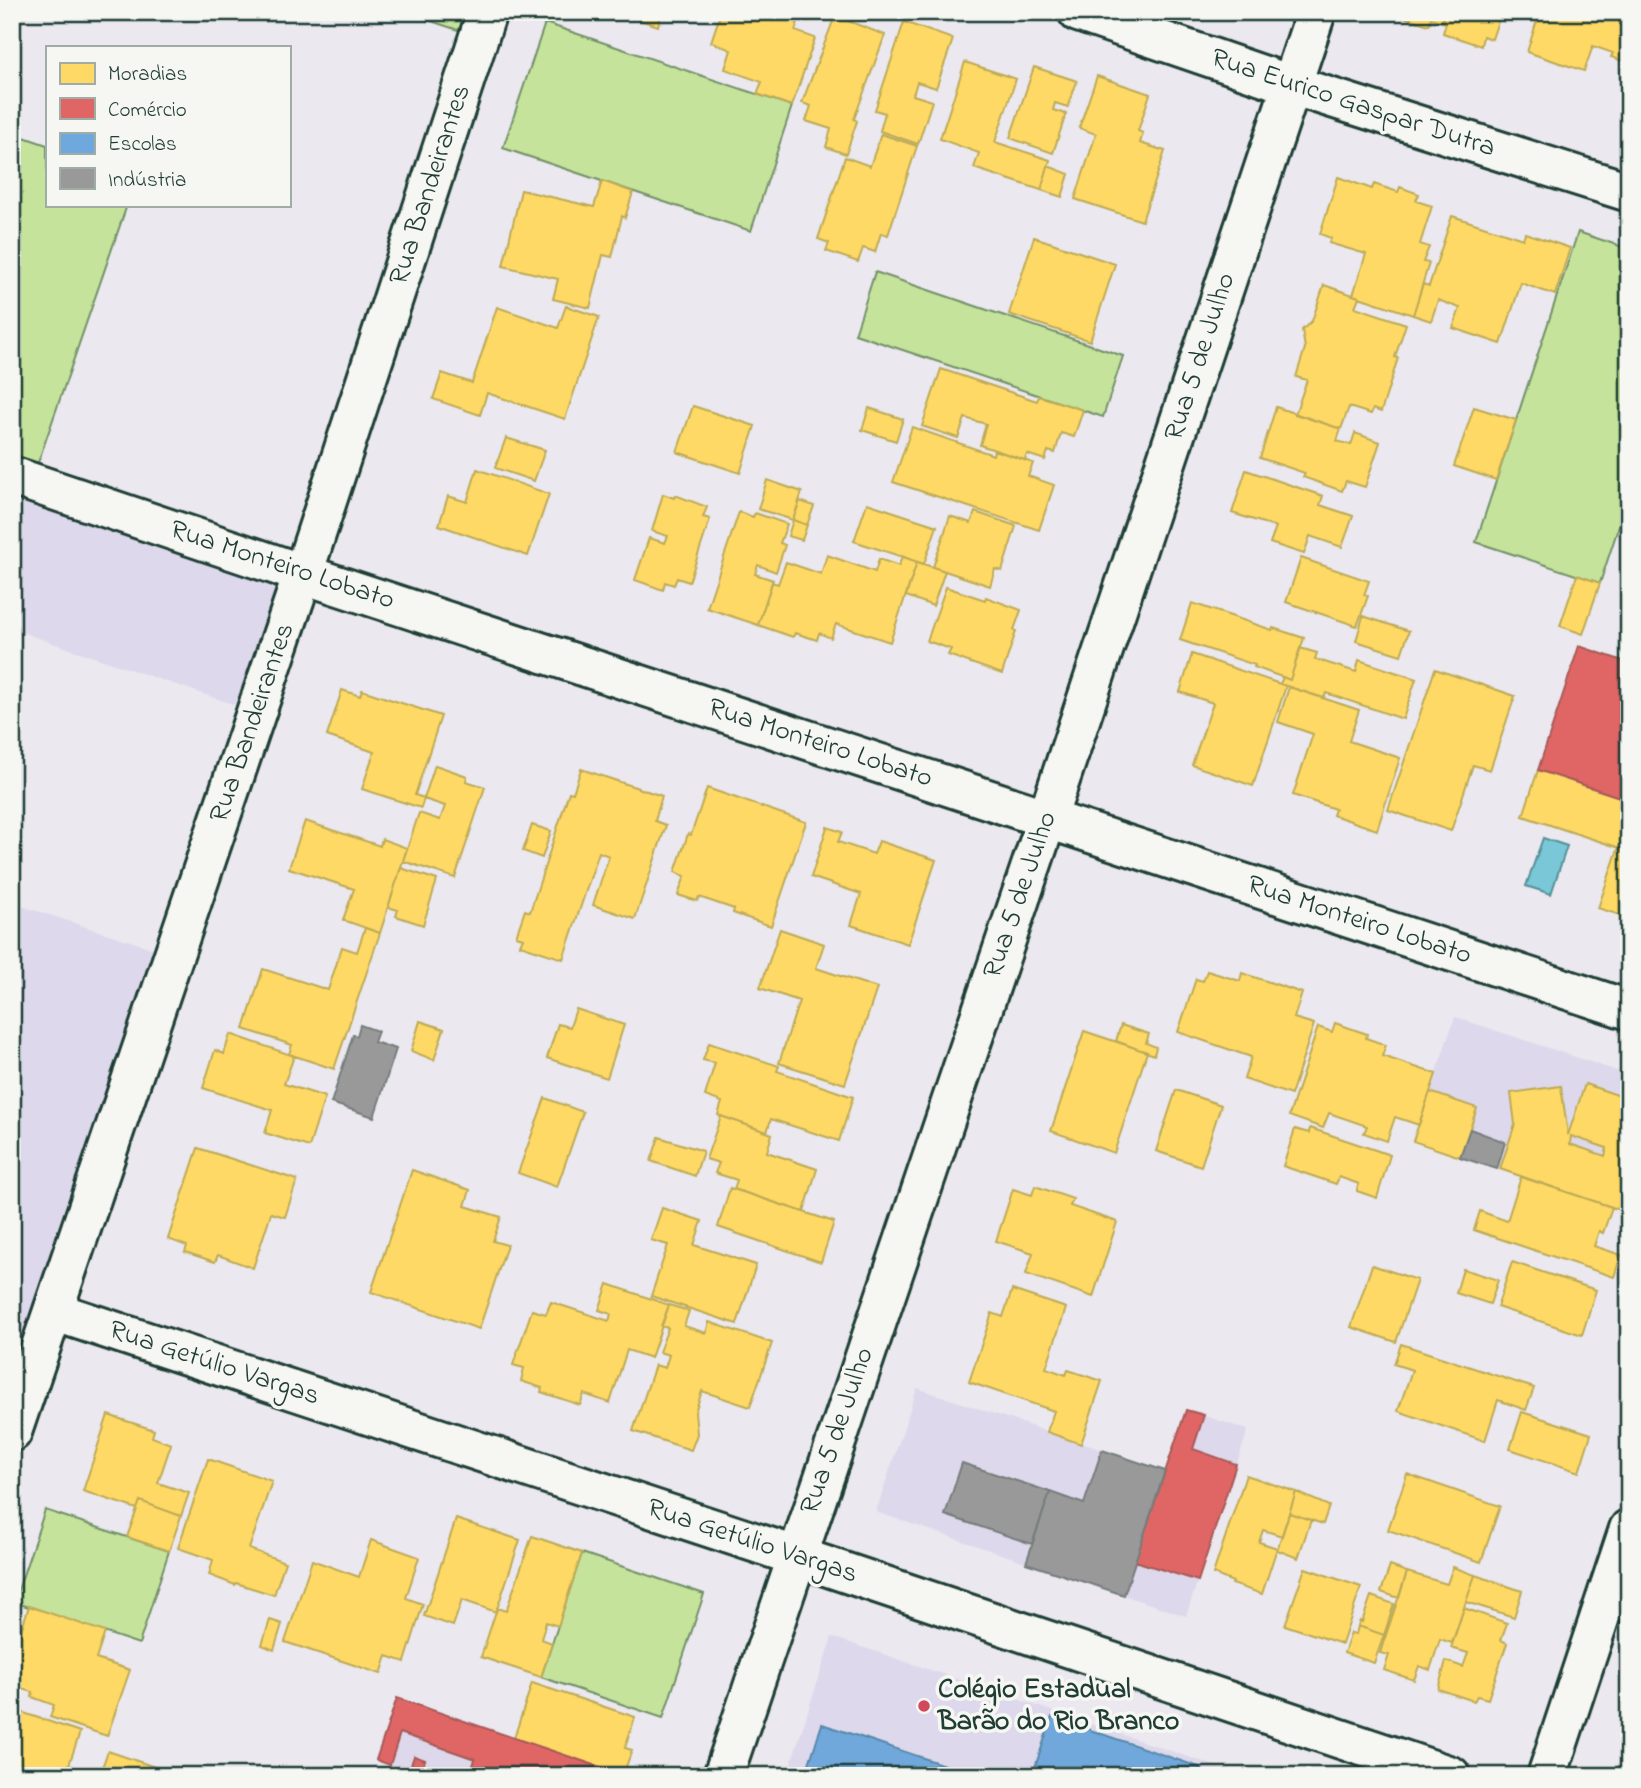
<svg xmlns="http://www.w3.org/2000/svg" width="1641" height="1788" font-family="'Indie Flower',sans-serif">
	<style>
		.built { fill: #ddd8eb }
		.green { fill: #c5e39b; stroke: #729068; stroke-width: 2 }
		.water { fill: #79c7d7; stroke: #559096; stroke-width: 2 }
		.homes { fill: #ffd966; stroke: #bcaa57; stroke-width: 2; fill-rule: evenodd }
		.shops { fill: #e06666; stroke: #a65a57; stroke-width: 2 }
		.schools { fill: #6fa8dc; stroke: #5788aa; stroke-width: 2 }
		.industry { fill: #999; stroke: #747d7b; stroke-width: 2 }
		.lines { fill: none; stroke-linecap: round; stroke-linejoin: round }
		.street-casing { stroke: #1f3d34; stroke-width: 44 }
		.secondary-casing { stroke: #1f3d34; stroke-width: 44 }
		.street { stroke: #f6f6f2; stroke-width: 38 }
		.secondary { stroke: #f6f6f2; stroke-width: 38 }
		.poi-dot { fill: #d1495b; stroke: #f6f6f2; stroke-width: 2.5 }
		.labels { text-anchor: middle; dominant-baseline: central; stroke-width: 7; stroke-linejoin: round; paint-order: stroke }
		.street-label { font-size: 28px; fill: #1f3d34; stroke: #f6f6f2 }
		.poi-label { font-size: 28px; font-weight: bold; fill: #1f3d34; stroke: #f6f6f2; text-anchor: start }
	</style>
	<rect width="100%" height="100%" fill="#ebe8ef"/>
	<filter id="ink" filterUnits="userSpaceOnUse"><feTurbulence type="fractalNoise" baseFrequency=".0143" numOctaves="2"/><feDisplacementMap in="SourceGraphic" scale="14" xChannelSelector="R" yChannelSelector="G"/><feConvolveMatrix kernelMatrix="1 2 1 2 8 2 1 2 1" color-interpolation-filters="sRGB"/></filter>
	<g filter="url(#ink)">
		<path class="built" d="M 12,476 L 303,574 L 256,712 L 12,629 Z
			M 12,903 L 173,955 L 12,1432 Z
			M 1455,1017 L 1629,1075 L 1629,1213 L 1413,1141 Z
			M 917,1388 L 1165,1471 L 1186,1410 L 1248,1430 L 1186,1616 L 876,1512 Z
			M 832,1637 L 1245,1776 L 787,1776 Z
			M 397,1698 L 627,1776 L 423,1776 L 376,1760 Z"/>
		<path class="green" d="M 404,12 L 487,12 L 479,37 Z
			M 545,23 L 792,106 L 751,231 L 503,148 Z
			M 12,133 L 47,145 L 47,205 L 127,205 L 31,483 L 12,476 Z
			M 1578,232 L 1629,249 L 1629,495 L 1600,583 L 1476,542 Z
			M 875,272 L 1123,356 L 1103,417 L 855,334 Z
			M 45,1510 L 169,1551 L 139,1644 L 14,1602 Z
			M 582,1553 L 704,1594 L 663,1718 L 541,1677 Z"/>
		<path class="water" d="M 1543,838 L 1567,846 L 1551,894 L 1526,886 Z"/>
		<path class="homes" d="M 616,12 L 662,12 L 658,26 Z
			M 721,12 L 801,12 L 795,31 L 815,38 L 792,106 L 757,94 L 762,82 L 725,69 L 731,50 L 711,42 Z
			M 1394,12 L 1445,12 L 1442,22 L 1431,18 L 1429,25 L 1394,14 Z
			M 1445,12 L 1501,12 L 1492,39 L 1483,36 L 1481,46 L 1443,33 L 1446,23 L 1442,22 Z
			M 1534,12 L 1629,12 L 1629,63 L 1611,57 L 1613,53 L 1593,46 L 1584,71 L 1527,52 L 1539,14 Z
			M 835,16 L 885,35 L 854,119 L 857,121 L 846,154 L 826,147 L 831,129 L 806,121 L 811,106 L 802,103 Z
			M 904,22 L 953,39 L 936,88 L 917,82 L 913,95 L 932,101 L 918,144 L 880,131 L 885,113 L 875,110 Z
			M 965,62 L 1016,79 L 995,142 L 1050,160 L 1041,190 L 974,168 L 979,153 L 940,139 Z
			M 1034,67 L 1077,81 L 1068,107 L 1055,103 L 1053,110 L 1066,114 L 1053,153 L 1010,138 Z
			M 1097,76 L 1150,94 L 1138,131 L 1143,133 L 1140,143 L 1165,151 L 1142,221 L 1075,199 L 1096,134 L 1079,128 Z
			M 881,134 L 917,146 L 888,235 L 881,233 L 875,252 L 863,248 L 858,262 L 826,251 L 829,243 L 818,239 L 845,157 L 870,166 Z
			M 1048,166 L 1069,174 L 1062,197 L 1041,190 Z
			M 1338,177 L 1372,189 L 1374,184 L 1398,192 L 1400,187 L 1419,194 L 1416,201 L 1432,206 L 1420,244 L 1429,247 L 1423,262 L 1429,263 L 1413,315 L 1353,295 L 1366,254 L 1329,243 L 1331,238 L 1320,234 Z
			M 602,181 L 633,192 L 625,218 L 622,216 L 612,257 L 603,255 L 590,308 L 553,299 L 558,279 L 503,266 L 521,190 L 594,207 Z
			M 1452,216 L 1523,239 L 1525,233 L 1570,248 L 1555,295 L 1521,283 L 1501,344 L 1453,328 L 1460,308 L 1438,300 L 1431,321 L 1413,315 L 1423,284 L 1429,286 Z
			M 1034,237 L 1115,264 L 1090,341 L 1009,314 Z
			M 1324,285 L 1359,297 L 1355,307 L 1406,324 L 1395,357 L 1398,358 L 1381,412 L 1373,409 L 1371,414 L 1349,407 L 1341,429 L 1295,414 L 1307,380 L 1296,377 L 1305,348 L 1302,330 L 1312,321 Z
			M 566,306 L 599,317 L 565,419 L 487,393 L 480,415 L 433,399 L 442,373 L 472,383 L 497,307 L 558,328 Z
			M 941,369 L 1037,401 L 1039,396 L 1083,410 L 1074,437 L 1061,433 L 1055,453 L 1048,451 L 1045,460 L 1027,454 L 1025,460 L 980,445 L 986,424 L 965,418 L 958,438 L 922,426 Z
			M 693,406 L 755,426 L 740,473 L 677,452 Z
			M 1276,407 L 1341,429 L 1337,441 L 1351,445 L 1355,433 L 1380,442 L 1365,487 L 1346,481 L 1342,491 L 1303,477 L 1305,473 L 1260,458 Z
			M 1474,407 L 1516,420 L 1496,480 L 1454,466 Z
			M 869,408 L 903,419 L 896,441 L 862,430 Z
			M 912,427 L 993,455 L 994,450 L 1033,463 L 1028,476 L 1054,485 L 1039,530 L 893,482 Z
			M 506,438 L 545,450 L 534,481 L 495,468 Z
			M 477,469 L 549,494 L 528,556 L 439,525 L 448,496 L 467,502 Z
			M 1246,470 L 1323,496 L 1320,505 L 1353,516 L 1342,547 L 1310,536 L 1304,554 L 1270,543 L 1276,527 L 1232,513 Z
			M 767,480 L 802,492 L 793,520 L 758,509 Z
			M 663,494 L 674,498 L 675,495 L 707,507 L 703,517 L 710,519 L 689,582 L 677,578 L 674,585 L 665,582 L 663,590 L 635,580 L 649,538 L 665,543 L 668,536 L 652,531 Z
			M 800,501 L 814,506 L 807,525 L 793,520 Z
			M 867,503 L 937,526 L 924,564 L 854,541 Z
			M 739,512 L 753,517 L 755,513 L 787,524 L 780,543 L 785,545 L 776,572 L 758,565 L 755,574 L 773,580 L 758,625 L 707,608 Z
			M 975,512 L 1016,526 L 1002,571 L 995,569 L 990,586 L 933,567 L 950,516 L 971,523 Z
			M 793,520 L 807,525 L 802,540 L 788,536 Z
			M 827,555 L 875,572 L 879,559 L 899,566 L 902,556 L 917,562 L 890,642 L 836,624 L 831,638 L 819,633 L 817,640 L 795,633 L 793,637 L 758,625 L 772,582 L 778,584 L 786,562 L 821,574 Z
			M 1301,558 L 1369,581 L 1364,595 L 1368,596 L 1357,626 L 1286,602 Z
			M 917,562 L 945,571 L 933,606 L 906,596 Z
			M 1577,575 L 1600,583 L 1583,634 L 1560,626 Z
			M 946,587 L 985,600 L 986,597 L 1021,610 L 1014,630 L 1016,631 L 1002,674 L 948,655 L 951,649 L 927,641 Z
			M 1192,603 L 1272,630 L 1273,628 L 1304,638 L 1290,680 L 1254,667 L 1255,665 L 1180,640 Z
			M 1363,616 L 1409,631 L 1401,655 L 1356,641 Z
			M 1300,648 L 1317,653 L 1315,659 L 1356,672 L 1359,660 L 1416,679 L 1403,719 L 1326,693 L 1324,698 L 1280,684 L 1283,677 L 1290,680 Z
			M 1192,654 L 1286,686 L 1253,786 L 1192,765 L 1213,703 L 1180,692 Z
			M 1435,669 L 1515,696 L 1490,770 L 1473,765 L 1451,831 L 1388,810 Z
			M 1289,687 L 1359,710 L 1349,741 L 1400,758 L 1377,830 L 1333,815 L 1335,809 L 1293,795 L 1313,734 L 1278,722 Z
			M 342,690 L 360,696 L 362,690 L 441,716 L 415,795 L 424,798 L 421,808 L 362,789 L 374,752 L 327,736 Z
			M 435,765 L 467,776 L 466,781 L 485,787 L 455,878 L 403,861 L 419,813 L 440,820 L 445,806 L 424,799 Z
			M 581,769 L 662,796 L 655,821 L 666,825 L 635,919 L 593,905 L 609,856 L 599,852 L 563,959 L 520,945 L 523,938 L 516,936 L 525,910 L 530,912 L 569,792 L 573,793 Z
			M 1538,770 L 1629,800 L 1629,851 L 1523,816 Z
			M 707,788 L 806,822 L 771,926 L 733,913 L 734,909 L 699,897 L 697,901 L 678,895 L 685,876 L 675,872 L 688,834 L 691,835 Z
			M 305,821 L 380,846 L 382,839 L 407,848 L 380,933 L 343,920 L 354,889 L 289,868 Z
			M 532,825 L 551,831 L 542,858 L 523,851 Z
			M 827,827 L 842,832 L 838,842 L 874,854 L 879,841 L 936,860 L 908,944 L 851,925 L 861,894 L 811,877 Z
			M 1618,849 L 1629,853 L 1629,918 L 1598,908 Z
			M 401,868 L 437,880 L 423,925 L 396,916 L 398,910 L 388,907 Z
			M 365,928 L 380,933 L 334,1069 L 289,1054 L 292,1045 L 244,1029 L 263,969 L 328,990 L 342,947 L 357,952 Z
			M 780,929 L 824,944 L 816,968 L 877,988 L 845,1084 L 779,1063 L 799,1001 L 760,988 Z
			M 1207,971 L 1240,981 L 1242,973 L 1302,993 L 1294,1018 L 1314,1024 L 1291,1095 L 1244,1079 L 1251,1057 L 1178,1032 L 1196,979 L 1203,981 Z
			M 576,1009 L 624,1025 L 607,1078 L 547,1058 L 558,1024 L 570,1027 Z
			M 420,1021 L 444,1029 L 434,1060 L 411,1051 Z
			M 1335,1023 L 1367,1034 L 1366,1038 L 1386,1045 L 1382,1056 L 1436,1074 L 1419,1125 L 1395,1117 L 1387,1141 L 1364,1133 L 1367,1126 L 1329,1113 L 1323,1128 L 1289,1116 L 1318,1027 L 1332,1032 Z
			M 1121,1025 L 1149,1034 L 1146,1043 L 1156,1047 L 1154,1055 L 1116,1041 Z
			M 1084,1031 L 1147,1052 L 1114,1153 L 1051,1131 Z
			M 230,1034 L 294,1056 L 284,1084 L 325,1097 L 309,1147 L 265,1133 L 272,1110 L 203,1088 L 215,1050 L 224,1054 Z
			M 709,1043 L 779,1066 L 777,1071 L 853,1097 L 839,1141 L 771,1119 L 767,1132 L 718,1115 L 722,1102 L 705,1096 L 715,1063 L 703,1060 Z
			M 1585,1084 L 1629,1099 L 1629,1213 L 1500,1169 L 1515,1124 L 1511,1093 L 1561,1086 L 1568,1135 ZM 1571,1136 L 1607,1148 L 1605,1156 L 1570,1144 Z
			M 1176,1090 L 1221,1105 L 1201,1166 L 1156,1151 Z
			M 1430,1092 L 1477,1108 L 1460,1157 L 1413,1141 Z
			M 545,1098 L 583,1112 L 557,1187 L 518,1173 Z
			M 721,1116 L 772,1134 L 767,1152 L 817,1169 L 804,1212 L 734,1189 L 737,1180 L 715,1173 L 719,1163 L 706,1159 Z
			M 1310,1128 L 1390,1155 L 1377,1198 L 1357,1191 L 1359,1184 L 1339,1177 L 1336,1184 L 1283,1166 L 1295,1129 L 1309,1133 Z
			M 659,1137 L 703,1151 L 695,1176 L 651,1161 Z
			M 198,1148 L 297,1180 L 285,1217 L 271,1213 L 253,1268 L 218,1255 L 215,1262 L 185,1252 L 187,1246 L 168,1239 Z
			M 412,1170 L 470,1190 L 465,1206 L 501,1217 L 493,1241 L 507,1245 L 479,1329 L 371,1292 Z
			M 1521,1177 L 1612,1207 L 1603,1233 L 1599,1231 L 1594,1246 L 1621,1255 L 1614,1277 L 1474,1230 L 1480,1211 L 1507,1221 Z
			M 1035,1186 L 1073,1199 L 1070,1206 L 1117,1222 L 1093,1297 L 1026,1274 L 1033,1253 L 996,1241 L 1013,1189 L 1032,1195 Z
			M 730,1188 L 834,1222 L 821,1262 L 718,1227 Z
			M 662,1208 L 702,1221 L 694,1245 L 756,1265 L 737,1324 L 651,1296 L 668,1245 L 651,1240 Z
			M 1512,1262 L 1596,1290 L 1582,1335 L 1497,1307 Z
			M 1372,1265 L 1417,1280 L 1396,1342 L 1351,1327 Z
			M 1463,1269 L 1498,1280 L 1490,1304 L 1456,1293 Z
			M 608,1284 L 669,1305 L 651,1358 L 627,1350 L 610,1403 L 584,1394 L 580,1405 L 541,1392 L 542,1388 L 521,1381 L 524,1368 L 513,1365 L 532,1310 L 546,1314 L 551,1302 L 609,1321 L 611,1314 L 599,1310 Z
			M 1012,1290 L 1066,1308 L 1046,1368 L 1066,1375 L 1068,1370 L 1102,1381 L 1081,1444 L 1047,1432 L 1054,1411 L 969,1382 L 992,1313 L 1003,1317 Z
			M 669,1305 L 689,1311 L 684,1326 L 706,1333 L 709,1322 L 772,1343 L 750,1407 L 702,1391 L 695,1412 L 697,1434 L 691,1450 L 633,1431 L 655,1365 L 665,1368 L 669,1355 L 659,1352 L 668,1328 L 661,1326 Z
			M 1401,1344 L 1534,1388 L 1526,1410 L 1498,1400 L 1485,1441 L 1398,1411 L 1412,1370 L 1394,1364 Z
			M 1522,1412 L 1591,1434 L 1579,1472 L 1510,1449 Z
			M 108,1415 L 154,1430 L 152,1437 L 171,1444 L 158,1483 L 189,1493 L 181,1516 L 140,1501 L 137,1509 L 83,1491 Z
			M 208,1459 L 272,1481 L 249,1549 L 285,1562 L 274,1595 L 236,1583 L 235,1585 L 209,1575 L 213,1560 L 178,1548 Z
			M 1407,1474 L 1500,1506 L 1481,1562 L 1388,1530 Z
			M 1246,1475 L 1296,1492 L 1282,1536 L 1263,1530 L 1259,1542 L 1277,1548 L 1262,1594 L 1232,1584 L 1233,1582 L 1213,1574 Z
			M 1296,1492 L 1329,1506 L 1323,1524 L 1289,1513 Z
			M 140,1501 L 181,1516 L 169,1551 L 127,1537 Z
			M 1289,1513 L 1311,1520 L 1298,1558 L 1277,1550 Z
			M 456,1519 L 520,1540 L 496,1612 L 462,1600 L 453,1626 L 424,1616 Z
			M 532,1536 L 582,1553 L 558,1626 L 546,1622 L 541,1639 L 552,1643 L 541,1677 L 481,1657 L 497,1608 L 506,1611 Z
			M 371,1540 L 419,1557 L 406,1598 L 423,1604 L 405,1662 L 387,1656 L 381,1674 L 285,1642 L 312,1560 L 359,1577 Z
			M 1390,1566 L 1407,1572 L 1399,1598 L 1381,1592 Z
			M 1453,1567 L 1475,1575 L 1452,1643 L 1440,1639 L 1430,1670 L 1419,1666 L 1414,1680 L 1384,1670 L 1389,1655 L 1380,1653 L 1407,1572 L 1447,1584 Z
			M 1305,1568 L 1361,1587 L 1342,1644 L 1285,1625 Z
			M 1475,1575 L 1522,1591 L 1514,1617 L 1466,1602 Z
			M 1371,1596 L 1394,1604 L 1384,1635 L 1358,1626 L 1360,1621 L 1362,1622 Z
			M 29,1606 L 105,1632 L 96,1659 L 130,1670 L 107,1736 L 50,1717 L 54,1705 L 32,1697 L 33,1692 L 12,1686 L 12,1658 Z
			M 1464,1608 L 1507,1623 L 1501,1640 L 1507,1643 L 1488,1699 L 1477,1696 L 1474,1701 L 1438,1689 L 1446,1661 L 1463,1667 L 1468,1653 L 1451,1648 Z
			M 270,1620 L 282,1624 L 274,1650 L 262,1645 Z
			M 1358,1626 L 1384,1635 L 1374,1663 L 1344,1653 L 1351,1633 L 1356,1634 Z
			M 532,1683 L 635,1717 L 625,1748 L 632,1750 L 623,1775 L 514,1738 Z
			M 12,1709 L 80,1732 L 69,1765 L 95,1774 L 94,1776 L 12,1776 Z
			M 108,1751 L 181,1776 L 99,1776 Z"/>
		<path class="shops" d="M 1579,646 L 1629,663 L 1629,800 L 1538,770 Z
			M 1186,1410 L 1204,1415 L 1193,1449 L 1236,1464 L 1198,1581 L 1135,1561 Z
			M 397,1698 L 514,1738 L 627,1776 L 470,1776 L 475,1759 L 400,1733 L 390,1765 L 376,1760 Z
			M 414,1756 L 425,1760 L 421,1775 L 409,1771 Z"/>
		<path class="schools" d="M 1052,1717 L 1202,1768 L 1199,1776 L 1032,1776 Z
			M 822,1724 L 977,1776 L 805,1776 Z"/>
		<path class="industry" d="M 360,1025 L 378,1031 L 374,1042 L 396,1049 L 374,1117 L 331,1103 L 353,1035 L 357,1036 Z
			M 1470,1129 L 1505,1142 L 1497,1169 L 1460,1157 Z
			M 1102,1450 L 1165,1471 L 1124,1595 L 1026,1563 L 1050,1492 L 1084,1504 Z
			M 962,1463 L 1050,1492 L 1032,1544 L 945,1515 Z"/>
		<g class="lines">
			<g class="street-casing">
				<path id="street" d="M 1078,12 L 1291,85 L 1629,192
					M 12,476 L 303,574 L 1629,1010
					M 53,1311 L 796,1556 L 1451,1776
					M 12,1432 L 303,574 L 487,12
					M 723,1776 L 1047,819 L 1316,12"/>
			</g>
			<g class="secondary-casing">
				<path id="secondary" d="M 1547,1776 L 1629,1529"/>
			</g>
			<use href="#street" class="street"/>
			<use href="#secondary" class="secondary"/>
		</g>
	</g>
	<circle class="poi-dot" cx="924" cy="1706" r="7"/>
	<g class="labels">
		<g class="street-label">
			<text transform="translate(1353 104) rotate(18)">Rua Eurico Gaspar Dutra</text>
			<text transform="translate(431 185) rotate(-72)">Rua Bandeirantes</text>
			<text transform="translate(1201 357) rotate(-72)">Rua 5 de Julho</text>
			<text transform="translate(282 566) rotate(18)">Rua Monteiro Lobato</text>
			<text transform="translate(253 723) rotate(-71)">Rua Bandeirantes</text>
			<text transform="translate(820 744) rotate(18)">Rua Monteiro Lobato</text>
			<text transform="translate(1021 895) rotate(-71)">Rua 5 de Julho</text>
			<text transform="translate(1359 921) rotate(18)">Rua Monteiro Lobato</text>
			<text transform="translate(214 1364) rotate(18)">Rua Getúlio Vargas</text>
			<text transform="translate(838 1431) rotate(-71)">Rua 5 de Julho</text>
			<text transform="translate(752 1542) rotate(18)">Rua Getúlio Vargas</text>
		</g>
		<g class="poi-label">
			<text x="938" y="1690">Colégio Estadual<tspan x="938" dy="32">Barão do Rio Branco</tspan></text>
		</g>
	</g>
	<rect width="1641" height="1788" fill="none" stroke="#f6f6f2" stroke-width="42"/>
	<rect x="21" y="21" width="1599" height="1746" fill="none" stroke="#1f3d34" stroke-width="2.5" filter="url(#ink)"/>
	<rect x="46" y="46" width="245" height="161" fill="#f6f6f2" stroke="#a0aca6" stroke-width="2"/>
	<rect x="60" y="63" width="35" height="21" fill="#ffd966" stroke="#a0aca6" stroke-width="2"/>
	<text x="108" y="80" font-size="21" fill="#1f3d34">Moradias</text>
	<rect x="60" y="98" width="35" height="21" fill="#e06666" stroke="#a0aca6" stroke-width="2"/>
	<text x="108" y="116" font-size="21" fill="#1f3d34">Comércio</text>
	<rect x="60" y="133" width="35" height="21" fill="#6fa8dc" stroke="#a0aca6" stroke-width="2"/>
	<text x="108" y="150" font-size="21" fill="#1f3d34">Escolas</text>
	<rect x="60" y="168" width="35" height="21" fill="#999999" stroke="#a0aca6" stroke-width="2"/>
	<text x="108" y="186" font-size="21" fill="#1f3d34">Indústria</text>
</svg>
